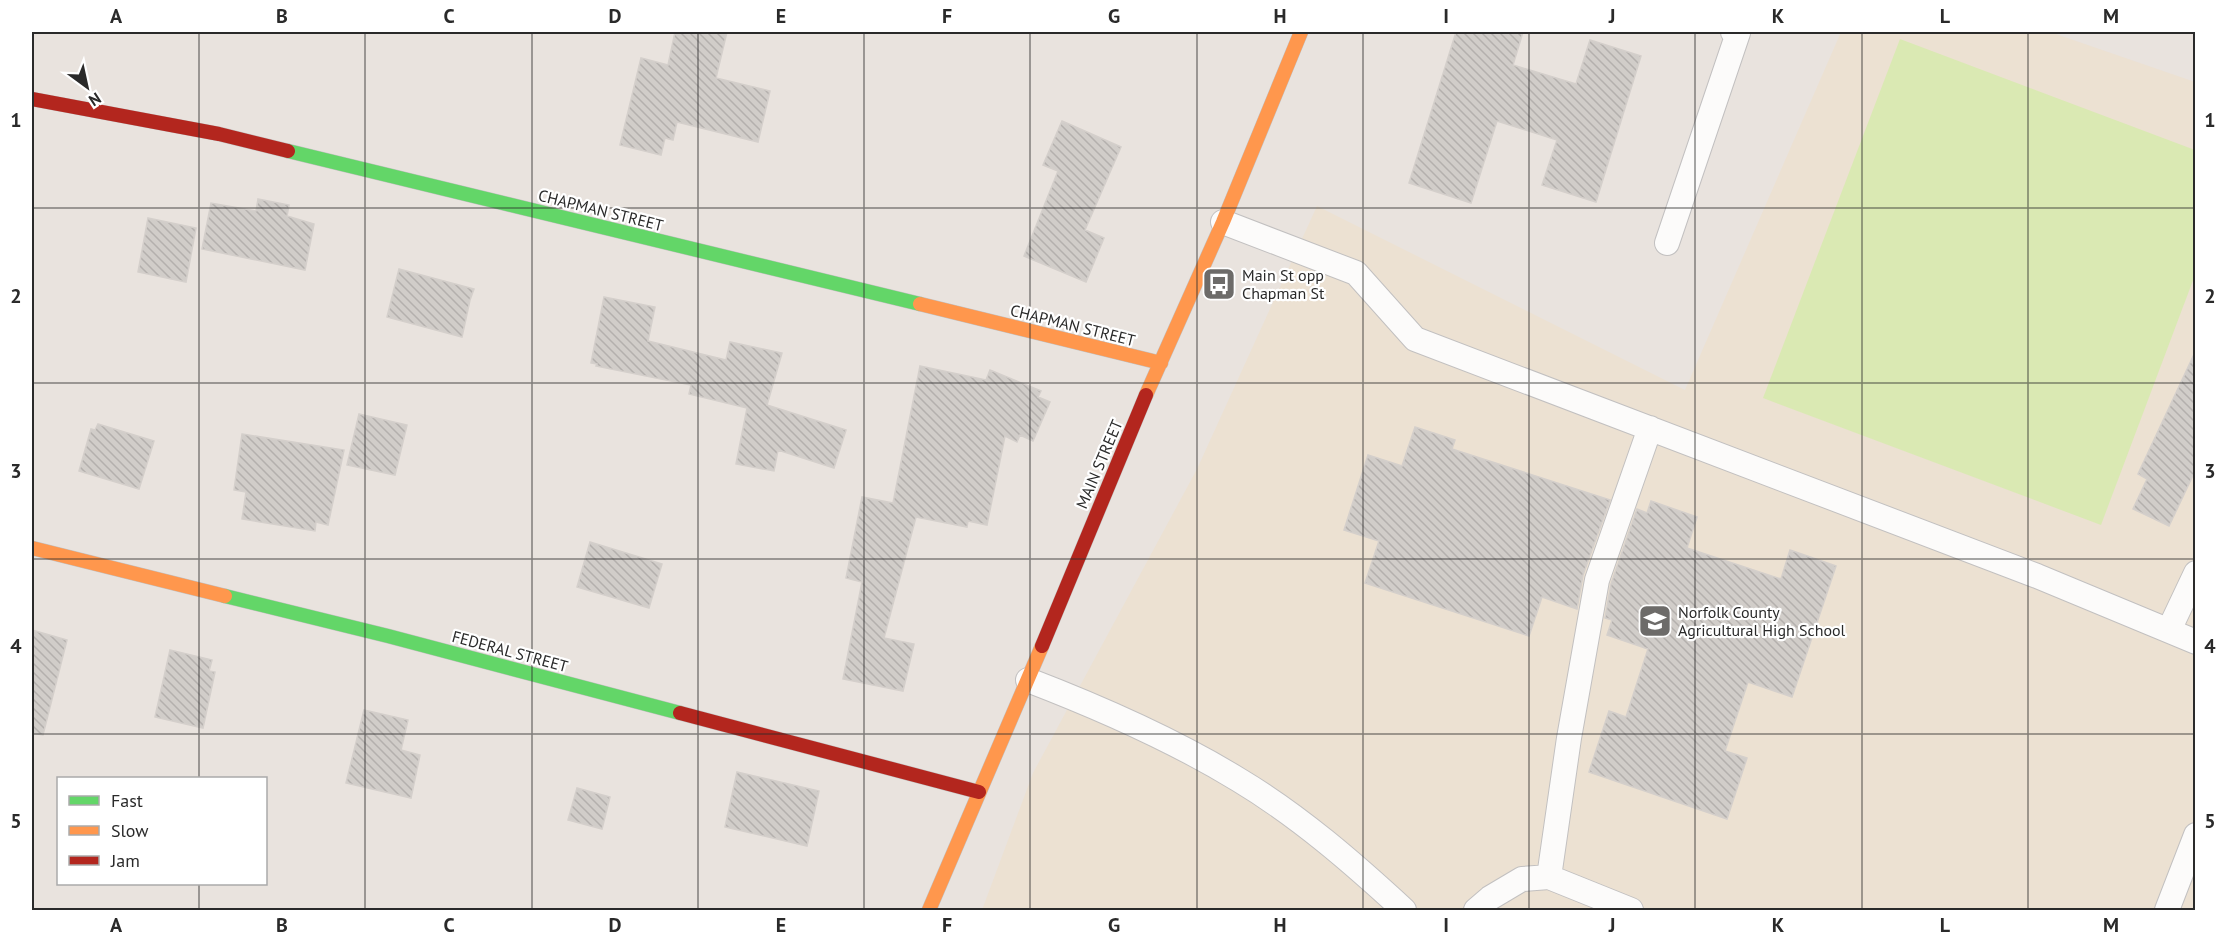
<svg xmlns="http://www.w3.org/2000/svg" width="2227" height="942" font-family="'PT Sans',sans-serif">
	<style>
		.education { fill: #ece1d2 }
		.pitch { fill: #dae9b3 }
		.building { fill: url(#building-back-hatch); stroke: #d4cfcb; stroke-width: 1.5 }
		.lines { fill: none; stroke-linecap: round; stroke-linejoin: round }
		.lane-casing { stroke: #c2c0c0; stroke-width: 26 }
		.fast-casing { stroke: #c2c0c0; stroke-width: 15 }
		.slow-casing { stroke: #c2c0c0; stroke-width: 15 }
		.jam-casing { stroke: #c2c0c0; stroke-width: 15 }
		.lane { stroke: #fcfbfa; stroke-width: 24 }
		.fast { stroke: #63d668; stroke-width: 14 }
		.slow { stroke: #ff974d; stroke-width: 14 }
		.jam { stroke: #b3261e; stroke-width: 14 }
		.grid { fill: none; stroke: #2a2a2a; stroke-width: 1.5; stroke-opacity: 0.55 }
		.labels { text-anchor: middle; dominant-baseline: central; stroke-width: 4.5; stroke-linejoin: round; paint-order: stroke }
		.street-label { font-size: 16px; fill: #2a2a2a; stroke: #fff }
		.poi-label { font-size: 16px; fill: #2a2a2a; stroke: #fff; text-anchor: start }
		.neatline { fill: none; stroke: #2a2a2a; stroke-width: 2 }
		.grid-label { font-size: 20px; text-anchor: middle; font-weight: bold; fill: #2a2a2a }
	</style>
	<defs>
		<pattern id="building-back-hatch" width="6" height="6" patternUnits="userSpaceOnUse" patternTransform="scale(1.5)"><rect width="6" height="6" fill="#d1cdc9"/><path d="M-1 5l2 2M0 0l6 6M5-1l2 2" fill="none" stroke="#b4b0ad"/></pattern>
	</defs>
	<rect width="100%" height="100%" fill="#e9e3de"/>
	<path class="education" d="M 1841,32 L 2050,32 L 2195,82 L 2195,910 L 982,910 L 1033,773 L 1197,469 L 1317,206 L 1685,390 Z"/>
	<path class="pitch" d="M 1900,39 L 2195,150 L 2195,275 L 2101,525 L 1763,398 Z"/>
	<path class="building" d="M 675,32 L 727,32 L 716,78 L 770,91 L 758,142 L 677,122 L 673,140 L 665,138 L 661,155 L 620,145 L 641,58 L 668,65 Z
		M 1456,32 L 1523,32 L 1513,65 L 1576,84 L 1590,40 L 1641,56 L 1596,202 L 1542,185 L 1557,140 L 1497,121 L 1471,203 L 1409,183 Z
		M 1062,121 L 1121,147 L 1085,230 L 1104,238 L 1086,282 L 1024,256 L 1058,171 L 1043,165 Z
		M 258,199 L 289,205 L 287,216 L 314,224 L 305,270 L 202,249 L 211,203 L 256,211 Z
		M 148,218 L 196,228 L 186,282 L 138,272 Z
		M 399,269 L 474,289 L 470,300 L 462,337 L 387,317 Z
		M 604,297 L 655,307 L 648,341 L 726,360 L 730,342 L 782,353 L 767,405 L 846,430 L 834,468 L 778,450 L 774,471 L 736,464 L 747,408 L 689,394 L 691,385 L 596,366 L 597,364 L 591,363 Z
		M 2196,350 L 2196,469 L 2169,526 L 2133,509 L 2147,479 L 2138,474 Z
		M 920,366 L 986,380 L 990,370 L 1041,391 L 1038,397 L 1050,402 L 1033,441 L 1020,435 L 1017,442 L 1005,436 L 987,525 L 968,521 L 967,527 L 916,517 L 884,638 L 914,644 L 903,691 L 843,679 L 862,582 L 846,578 L 862,497 L 893,503 Z
		M 359,414 L 407,425 L 395,475 L 347,465 Z
		M 98,424 L 154,441 L 139,489 L 79,471 L 91,429 L 95,430 Z
		M 1415,427 L 1455,440 L 1452,449 L 1610,500 L 1583,575 L 1577,609 L 1542,597 L 1529,636 L 1365,583 L 1379,541 L 1344,530 L 1368,455 L 1402,466 Z
		M 242,434 L 344,450 L 328,525 L 316,522 L 315,531 L 242,519 L 246,492 L 234,490 Z
		M 1651,501 L 1697,517 L 1687,548 L 1781,579 L 1790,550 L 1836,566 L 1792,697 L 1748,682 L 1725,751 L 1747,758 L 1727,819 L 1589,772 L 1609,711 L 1626,717 L 1648,649 L 1607,635 L 1612,620 L 1605,618 L 1611,584 L 1637,509 L 1647,513 Z
		M 590,542 L 662,564 L 649,608 L 577,587 Z
		M 32,630 L 67,640 L 43,735 L 32,733 Z
		M 170,650 L 212,660 L 209,671 L 215,672 L 203,728 L 155,717 Z
		M 364,710 L 408,720 L 401,750 L 420,755 L 411,798 L 346,783 Z
		M 737,772 L 819,791 L 807,846 L 725,827 Z
		M 577,788 L 610,797 L 602,829 L 568,820 Z"/>
	<g class="lines">
		<g class="lane-casing">
			<path id="lane" d="M 1223,222 L 1356,273 L 1415,339 L 2037,576 L 2196,642
				M 1667,243 L 1738,33 L 1733,32
				M 2169,630 L 2196,573
				M 1028,680 C 1101,708 1172,739 1239,780 C 1299,816 1353,863 1404,910
				M 1549,877 L 1569,738 L 1597,580 L 1650,428
				M 1476,910 L 1490,898 L 1522,879 L 1549,877 L 1631,910
				M 2167,910 L 2196,835"/>
		</g>
		<g class="fast-casing">
			<path id="fast" d="M 288,151 L 920,304
				M 225,596 L 388,636 L 680,713"/>
		</g>
		<g class="slow-casing">
			<path id="slow" d="M 920,304 L 1161,363
				M 1146,395 L 1223,222 L 1301,32
				M 32,548 L 225,596
				M 929,910 L 1042,646"/>
		</g>
		<g class="jam-casing">
			<path id="jam" d="M 32,99 L 219,134 L 288,151
				M 1042,646 L 1146,395
				M 680,713 L 979,792"/>
		</g>
		<use href="#lane" class="lane"/>
		<use href="#fast" class="fast"/>
		<use href="#slow" class="slow"/>
		<use href="#jam" class="jam"/>
	</g>
	<path class="grid" d="M 199,32 L 199,778M 365,32 L 365,910M 532,32 L 532,910M 698,32 L 698,910M 864,32 L 864,910M 1030,32 L 1030,910M 1197,32 L 1197,910M 1363,32 L 1363,910M 1529,32 L 1529,910M 1695,32 L 1695,910M 1862,32 L 1862,910M 2028,32 L 2028,910M 32,208 L 2196,208M 32,383 L 2196,383M 32,559 L 2196,559M 32,734 L 2196,734M 199,884 L 199,910"/>
	<defs>
		<g id="bus-square" transform="scale(1.725)"><rect x="-9" y="-9" width="18" height="18" rx="4" fill="#6d6b69" stroke="#fff"/><path d="M-5-6H5V4H4V6H2V4H-2V6H-4V4H-5ZM-3.5-4V0h7V-4ZM-3.5 1.2v1.5H-2V1.2ZM2 1.2v1.5H3.5V1.2Z" fill="#fff"/></g>
		<g id="school-square" transform="scale(1.725)"><rect x="-9" y="-9" width="18" height="18" rx="4" fill="#6d6b69" stroke="#fff"/><path d="M0-5L7-2L0 1L-7-2ZM-4 1L0 2.5L4 1V4Q0 6-4 4Z" fill="#fff"/></g>
	</defs>
	<g fill-rule="evenodd">
		<use href="#bus-square" x="1219" y="284"/>
		<use href="#school-square" x="1655" y="621"/>
	</g>
	<g class="labels">
		<g class="street-label">
			<text transform="translate(601 210) rotate(14)">CHAPMAN STREET</text>
			<text transform="translate(1073 325) rotate(14)">CHAPMAN STREET</text>
			<text transform="translate(1099 464) rotate(-67)">MAIN STREET</text>
			<text transform="translate(510 651) rotate(15)">FEDERAL STREET</text>
		</g>
		<g class="poi-label">
			<text x="1242" y="275">Main St opp<tspan x="1242" dy="18">Chapman St</tspan></text>
			<text x="1678" y="612">Norfolk County<tspan x="1678" dy="18">Agricultural High School</tspan></text>
		</g>
	</g>
	<rect width="2227" height="942" fill="none" stroke="#ffffff" stroke-width="66"/>
	<rect x="57" y="777" width="210" height="108" fill="#ffffff" stroke="#aaaaaa" stroke-width="1.5"/>
	<rect x="69" y="796" width="30" height="9" fill="#63d668" stroke="#aaaaaa" stroke-width="1.5"/>
	<text x="111" y="807" font-size="18" fill="#2a2a2a">Fast</text>
	<rect x="69" y="826" width="30" height="9" fill="#ff974d" stroke="#aaaaaa" stroke-width="1.5"/>
	<text x="111" y="837" font-size="18" fill="#2a2a2a">Slow</text>
	<rect x="69" y="856" width="30" height="9" fill="#b3261e" stroke="#aaaaaa" stroke-width="1.5"/>
	<text x="111" y="867" font-size="18" fill="#2a2a2a">Jam</text>
	<g transform="translate(87 87) rotate(147)" stroke="#ffffff" stroke-width="4.5" paint-order="stroke">
	<path d="M0-4.5L10 22L0 15L-10 22Z" fill="#2a2a2a"/>
	<text y="-9" font-size="16" font-weight="bold" text-anchor="middle" fill="#2a2a2a">N</text>
	</g>
	<rect x="33" y="33" width="2161" height="876" class="neatline"/>
	<g class="grid-label">
		<text x="116" y="23">A</text>
		<text x="282" y="23">B</text>
		<text x="449" y="23">C</text>
		<text x="615" y="23">D</text>
		<text x="781" y="23">E</text>
		<text x="947" y="23">F</text>
		<text x="1114" y="23">G</text>
		<text x="1280" y="23">H</text>
		<text x="1446" y="23">I</text>
		<text x="1612" y="23">J</text>
		<text x="1778" y="23">K</text>
		<text x="1945" y="23">L</text>
		<text x="2111" y="23">M</text>
		<text x="16" y="127">1</text>
		<text x="2210" y="127">1</text>
		<text x="16" y="303">2</text>
		<text x="2210" y="303">2</text>
		<text x="16" y="478">3</text>
		<text x="2210" y="478">3</text>
		<text x="16" y="653">4</text>
		<text x="2210" y="653">4</text>
		<text x="16" y="828">5</text>
		<text x="2210" y="828">5</text>
		<text x="116" y="932">A</text>
		<text x="282" y="932">B</text>
		<text x="449" y="932">C</text>
		<text x="615" y="932">D</text>
		<text x="781" y="932">E</text>
		<text x="947" y="932">F</text>
		<text x="1114" y="932">G</text>
		<text x="1280" y="932">H</text>
		<text x="1446" y="932">I</text>
		<text x="1612" y="932">J</text>
		<text x="1778" y="932">K</text>
		<text x="1945" y="932">L</text>
		<text x="2111" y="932">M</text>
	</g>
</svg>
